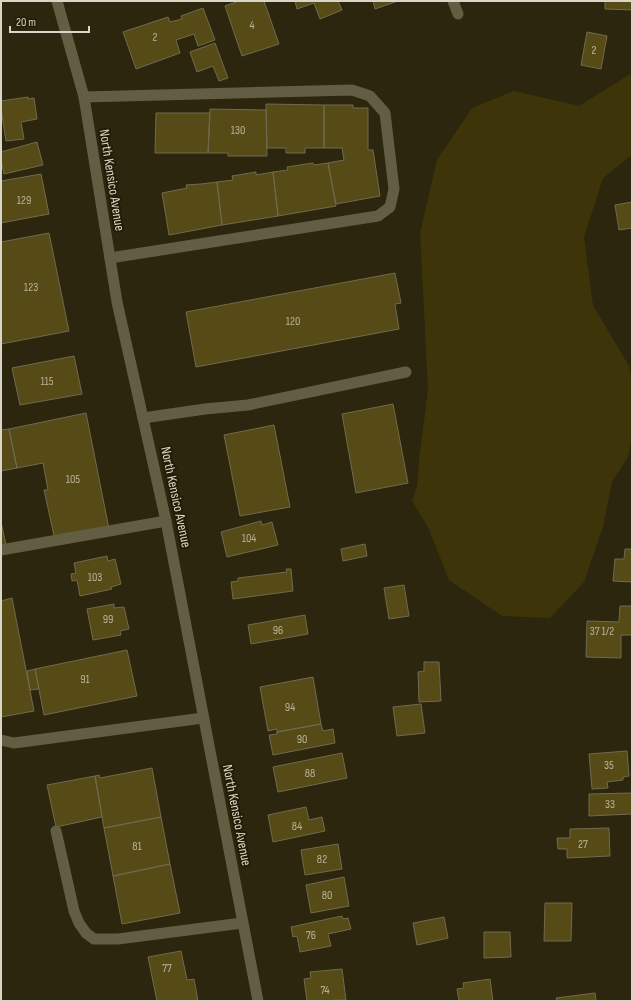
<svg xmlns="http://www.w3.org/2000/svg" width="633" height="1002" font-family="'Sofia Sans Condensed',sans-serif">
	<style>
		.green { fill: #3d3409 }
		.building { fill: #564b16; stroke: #706a50 }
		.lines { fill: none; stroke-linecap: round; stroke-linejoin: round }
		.service { stroke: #635d43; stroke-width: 11 }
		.minor { stroke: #635d43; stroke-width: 11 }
		.tertiary { stroke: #635d43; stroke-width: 11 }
		.labels { text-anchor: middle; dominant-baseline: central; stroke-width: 4; stroke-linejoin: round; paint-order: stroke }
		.number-label { font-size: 12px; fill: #b8b39b }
		.street-label { font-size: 14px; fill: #d9d6c7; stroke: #221d05 }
	</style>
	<rect width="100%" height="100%" fill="#2c260e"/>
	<path class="green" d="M 632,73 L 632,155 L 603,178 L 584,237 L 593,305 L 629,366 L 632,383 L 632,436 L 628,457 L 612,482 L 603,527 L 584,582 L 550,618 L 502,616 L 449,580 L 428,527 L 412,501 L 417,486 L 419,459 L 428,390 L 420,233 L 437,160 L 472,108 L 514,91 L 579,106 Z"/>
	<path class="building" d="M 239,1 L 264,1 L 279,44 L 242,56 L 225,6 Z
		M 295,1 L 338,1 L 342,10 L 320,19 L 314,3 L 297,9 Z
		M 373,1 L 398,1 L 375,9 Z
		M 605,1 L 632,1 L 632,10 L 605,9 Z
		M 203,8 L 215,40 L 198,46 L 194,34 L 176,40 L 180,53 L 136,69 L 123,32 L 168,17 L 170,22 L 182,19 L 181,16 Z
		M 587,32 L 607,36 L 601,69 L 581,65 Z
		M 215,43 L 228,78 L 219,81 L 213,66 L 197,72 L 190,52 Z
		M 28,97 L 28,99 L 34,98 L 37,119 L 21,122 L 24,139 L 6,141 L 1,109 L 1,101 Z
		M 266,104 L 324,105 L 324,148 L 305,148 L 305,153 L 286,153 L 286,148 L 267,148 Z
		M 324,105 L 353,105 L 353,108 L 368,108 L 368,150 L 373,150 L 380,196 L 336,204 L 328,163 L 344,160 L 342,148 L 324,148 Z
		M 210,109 L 266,110 L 267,156 L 228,156 L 228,153 L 208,153 Z
		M 156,113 L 210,113 L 208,153 L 155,153 Z
		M 37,142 L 43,165 L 4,174 L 1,161 L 1,152 Z
		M 313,163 L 314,165 L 328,163 L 336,206 L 278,216 L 273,172 L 288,170 L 287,167 Z
		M 256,172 L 256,175 L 273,172 L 278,216 L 222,225 L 217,182 L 233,180 L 232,176 Z
		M 41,174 L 49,214 L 1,223 L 1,186 L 2,186 L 1,181 Z
		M 217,182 L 222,225 L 169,235 L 162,193 L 187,188 L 186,185 L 201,184 Z
		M 632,202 L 632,228 L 619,230 L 615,205 Z
		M 49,233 L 69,331 L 1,344 L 1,242 Z
		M 395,273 L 401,303 L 395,304 L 399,329 L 196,367 L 186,312 Z
		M 74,356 L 82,394 L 20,405 L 12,368 Z
		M 393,404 L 408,483 L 356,493 L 342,414 Z
		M 86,413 L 109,529 L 55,540 L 44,490 L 48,490 L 43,463 L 17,468 L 9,429 Z
		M 274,425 L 290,507 L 240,516 L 224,435 Z
		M 9,429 L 17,468 L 1,471 L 1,430 Z
		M 261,521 L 262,525 L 272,522 L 278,545 L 227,557 L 221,532 Z
		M 1,522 L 6,545 L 1,546 Z
		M 365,544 L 367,556 L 343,561 L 341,549 Z
		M 625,549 L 632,549 L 632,582 L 613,581 L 615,559 L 624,559 Z
		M 107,556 L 108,561 L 115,559 L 121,584 L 111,587 L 112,589 L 80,596 L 77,580 L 72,581 L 71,574 L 76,573 L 74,563 Z
		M 286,569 L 291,569 L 293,591 L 233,599 L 231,582 L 238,581 L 238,578 L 287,572 Z
		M 404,585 L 409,616 L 389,619 L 384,588 Z
		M 12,598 L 34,711 L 1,717 L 1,601 Z
		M 114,604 L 114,608 L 124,607 L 129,629 L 120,631 L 121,635 L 93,640 L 87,609 Z
		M 620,606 L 632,606 L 632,635 L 621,635 L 621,658 L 586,657 L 587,621 L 619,622 Z
		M 305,615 L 308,634 L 251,644 L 248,625 Z
		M 127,650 L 137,696 L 44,715 L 35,669 Z
		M 424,662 L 439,662 L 441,701 L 419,702 L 418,672 L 424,671 Z
		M 35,669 L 39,689 L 30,690 L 27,671 Z
		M 313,677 L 321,724 L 277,732 L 277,729 L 268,731 L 260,687 Z
		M 421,704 L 425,733 L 397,736 L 393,707 Z
		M 321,724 L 323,731 L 333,729 L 335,743 L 273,755 L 269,735 L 277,734 L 277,732 Z
		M 627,751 L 629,776 L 623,777 L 623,780 L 607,782 L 608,788 L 592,789 L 589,754 Z
		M 342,753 L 347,778 L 278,792 L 273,767 Z
		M 152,768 L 161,817 L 104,828 L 95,776 L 99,775 L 100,778 Z
		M 95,776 L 102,817 L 56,827 L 47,785 Z
		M 632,793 L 632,814 L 589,816 L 589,794 Z
		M 306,807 L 309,820 L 322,817 L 325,831 L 273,842 L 268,815 Z
		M 161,817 L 170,864 L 113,876 L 104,828 Z
		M 609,828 L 610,856 L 567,858 L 567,849 L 558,849 L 557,838 L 570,838 L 570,829 Z
		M 338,844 L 342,869 L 305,875 L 301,850 Z
		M 170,864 L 180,913 L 122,924 L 113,876 Z
		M 344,877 L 349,906 L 311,913 L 306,885 Z
		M 545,903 L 572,903 L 571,941 L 544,941 Z
		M 342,916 L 343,919 L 348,918 L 351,929 L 328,934 L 331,946 L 300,952 L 297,936 L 293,937 L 291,927 Z
		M 444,917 L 448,938 L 417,945 L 413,923 Z
		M 484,932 L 510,932 L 511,957 L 484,958 Z
		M 181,951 L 187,980 L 194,979 L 198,1001 L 157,1001 L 148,957 Z
		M 342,969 L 346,1000 L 307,1001 L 304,979 L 311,978 L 310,972 Z
		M 490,979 L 493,1001 L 459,1001 L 457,989 L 464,988 L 463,983 Z
		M 595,993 L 596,1001 L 557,1001 L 556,998 Z"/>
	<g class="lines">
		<path class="service" d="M 84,97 L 352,90 L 370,96 L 385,113 L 394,189 L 390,207 L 378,216 L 110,258
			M 143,418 L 205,409 L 248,405 L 406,372
			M 1,550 L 166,521
			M 1,740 L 14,743 L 203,718
			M 56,831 L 74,911 L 79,923 L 86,933 L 94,939 L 118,939 L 242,923"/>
		<path class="minor" d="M 453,1 L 458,14"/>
		<path class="tertiary" d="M 57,1 L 84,97 L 117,302 L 166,521 L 258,1001"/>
	</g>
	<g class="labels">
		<g class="number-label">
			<text x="252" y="25">4</text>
			<text x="155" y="37">2</text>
			<text x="594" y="50">2</text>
			<text x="238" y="130">130</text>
			<text x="24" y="200">129</text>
			<text x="31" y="287">123</text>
			<text x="293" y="321">120</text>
			<text x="47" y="381">115</text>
			<text x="73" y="479">105</text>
			<text x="249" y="538">104</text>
			<text x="95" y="577">103</text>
			<text x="108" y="619">99</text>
			<text x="278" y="630">96</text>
			<text x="602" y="631">37 1/2</text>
			<text x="85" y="679">91</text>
			<text x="290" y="707">94</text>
			<text x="302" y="739">90</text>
			<text x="609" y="765">35</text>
			<text x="310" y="773">88</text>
			<text x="610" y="804">33</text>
			<text x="297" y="826">84</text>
			<text x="583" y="844">27</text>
			<text x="137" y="846">81</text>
			<text x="322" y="859">82</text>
			<text x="327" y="895">80</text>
			<text x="311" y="935">76</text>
			<text x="167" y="968">77</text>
			<text x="325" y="990">74</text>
		</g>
		<g class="street-label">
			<text transform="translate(112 180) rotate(81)">North Kensico Avenue</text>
			<text transform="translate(176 497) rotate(78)">North Kensico Avenue</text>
			<text transform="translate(237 815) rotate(79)">North Kensico Avenue</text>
		</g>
	</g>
	<rect width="633" height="1002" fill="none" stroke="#d9d6c7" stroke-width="4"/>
	<path d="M10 26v6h79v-6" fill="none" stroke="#d9d6c7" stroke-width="2"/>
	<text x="16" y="26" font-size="12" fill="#d9d6c7" stroke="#221d05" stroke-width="3" paint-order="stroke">20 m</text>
</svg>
